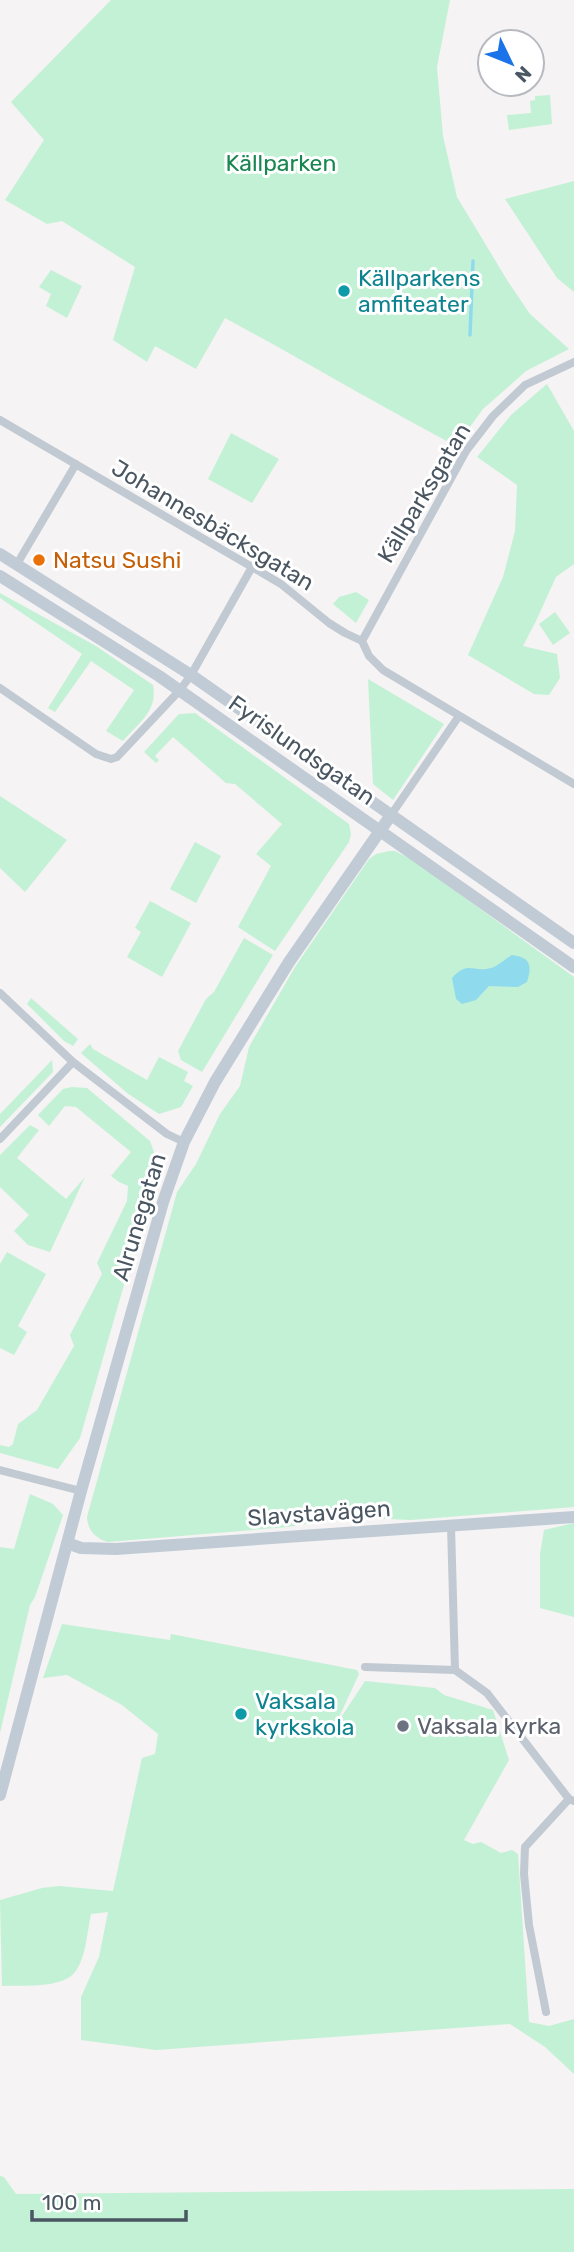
<svg xmlns="http://www.w3.org/2000/svg" width="574" height="2252" font-family="Rubik,sans-serif">
	<style>
		.green { fill: #c3f1d5 }
		.water { fill: #90daee }
		.lines { fill: none; stroke-linecap: round; stroke-linejoin: round }
		.stream { stroke: #90daee; stroke-width: 3.5 }
		.street { stroke: #c1cad2; stroke-width: 8 }
		.secondary { stroke: #c1cbd6; stroke-width: 12 }
		.culture-dot { fill: #0f9aa8; stroke: #fff; stroke-width: 2.5 }
		.food-dot { fill: #e8710a; stroke: #fff; stroke-width: 2.5 }
		.worship-dot { fill: #6b7280; stroke: #fff; stroke-width: 2.5 }
		.labels { text-anchor: middle; dominant-baseline: central; stroke-width: 6; stroke-linejoin: round; paint-order: stroke }
		.park-label { font-size: 23px; fill: #17864f; stroke: #fff }
		.culture-label { font-size: 23px; fill: #0d838f; stroke: #fff; text-anchor: start }
		.street-label { font-size: 23px; fill: #4a5661; stroke: #fff }
		.food-label { font-size: 23px; fill: #c56008; stroke: #fff; text-anchor: start }
		.worship-label { font-size: 23px; fill: #5b616d; stroke: #fff; text-anchor: start }
	</style>
	<rect width="100%" height="100%" fill="#f5f3f3"/>
	<path class="green" d="M 111,0 L 450,0 L 437,67 L 443,136 L 457,197 L 507,280 L 530,314 L 569,349 L 526,371 L 483,409 L 456,446 C 378,405 303,360 225,318 L 196,369 L 155,346 L 147,362 L 113,340 L 135,267 L 62,221 L 47,224 L 5,200 L 44,140 L 11,102 Z
		M 550,95 L 552,124 L 509,130 L 507,115 L 531,113 L 530,101 L 535,100 L 535,96 Z
		M 574,181 L 574,292 L 557,278 L 505,199 Z
		M 51,270 L 82,286 L 67,318 L 46,306 L 51,294 L 39,287 Z
		M 547,384 L 574,431 L 574,564 L 556,577 L 536,621 L 523,646 L 557,654 L 560,678 L 549,695 L 534,694 L 468,655 L 503,577 L 515,531 L 517,485 L 477,457 L 511,415 Z
		M 231,433 L 279,459 L 252,503 L 208,479 Z
		M 356,592 L 369,600 L 356,623 L 333,604 L 339,597 Z
		M 0,593 L 96,646 L 153,685 C 158,711 139,722 123,741 L 106,731 L 134,690 L 91,661 L 55,712 L 48,708 L 82,654 L 0,598 Z
		M 555,612 L 570,633 L 553,645 L 539,624 Z
		M 368,679 L 444,724 L 393,800 L 373,784 Z
		M 195,713 L 349,824 L 351,834 L 349,842 L 275,951 L 238,927 L 271,866 L 256,854 L 282,824 L 235,784 L 226,783 L 173,737 L 155,756 L 159,760 L 156,763 L 144,752 L 179,714 Z
		M 0,796 L 67,840 L 25,892 L 0,868 Z
		M 195,842 L 221,856 L 196,903 L 170,889 Z
		M 389,851 L 395,851 L 414,861 L 574,977 L 574,1507 L 411,1520 L 347,1517 L 288,1527 L 108,1542 C 95,1538 88,1531 87,1517 L 177,1192 L 196,1164 L 220,1114 L 240,1086 L 249,1047 L 295,967 L 369,859 L 376,854 Z
		M 150,901 L 191,923 L 162,977 L 127,957 L 141,932 L 135,928 Z
		M 244,938 L 273,955 L 202,1072 L 181,1060 L 178,1051 L 206,999 L 214,992 Z
		M 31,998 L 78,1039 L 73,1046 L 64,1041 L 27,1004 Z
		M 90,1044 L 93,1049 L 147,1080 L 159,1057 L 188,1072 L 184,1081 L 193,1086 L 181,1107 L 159,1114 L 127,1093 L 81,1053 Z
		M 52,1060 L 53,1072 L 0,1127 L 0,1114 Z
		M 72,1087 L 87,1088 L 150,1141 L 158,1163 L 144,1191 L 138,1236 L 80,1438 L 58,1469 L 0,1453 L 0,1445 L 9,1447 L 13,1444 L 18,1424 L 37,1410 L 74,1346 L 70,1335 L 102,1274 L 97,1263 L 127,1201 L 128,1186 L 119,1182 L 111,1176 L 131,1152 L 76,1107 L 65,1106 L 49,1126 L 38,1115 L 63,1089 Z
		M 30,1125 L 39,1130 L 17,1158 L 66,1199 L 85,1177 L 50,1252 L 28,1245 L 14,1231 L 29,1215 L 0,1187 L 0,1155 Z
		M 7,1252 L 46,1274 L 18,1326 L 27,1332 L 14,1355 L 0,1348 L 0,1264 Z
		M 30,1494 L 53,1504 L 63,1515 L 35,1597 L 30,1605 L 0,1733 L 0,1547 L 14,1549 Z
		M 574,1523 L 574,1617 L 540,1608 L 540,1554 L 544,1530 Z
		M 62,1624 L 170,1640 L 171,1634 L 357,1670 L 359,1674 L 334,1728 L 365,1681 L 435,1688 L 444,1695 L 493,1710 L 509,1760 L 464,1840 L 473,1844 L 481,1842 L 501,1853 L 512,1850 L 518,1854 L 529,2022 L 549,2026 L 574,2019 L 574,2074 L 545,2047 L 510,2024 L 156,2050 L 81,2040 L 81,1997 L 99,1957 L 108,1912 L 91,1914 C 87,1932 86,1958 75,1972 C 62,1989 21,1985 2,1986 L 0,1900 L 42,1888 L 59,1886 L 113,1891 L 142,1758 L 155,1754 L 158,1734 L 122,1705 L 67,1675 L 43,1678 Z
		M 0,2176 L 4,2177 L 16,2194 L 574,2189 L 574,2252 L 0,2252 Z"/>
	<path class="water" d="M 512,955 C 531,957 532,966 527,982 L 518,987 L 489,986 L 476,1000 L 462,1004 L 456,999 L 452,978 C 468,960 473,973 491,968 C 498,966 505,959 512,955 Z"/>
	<g class="lines">
		<path class="stream" d="M 470,335 L 473,261"/>
		<path class="street" d="M 0,420 L 281,584 L 329,623 L 345,633 L 362,641 L 369,656 L 383,670 L 574,784
			M 17,564 L 76,464
			M 362,641 L 466,451 L 493,416 L 525,385 L 574,362
			M 0,688 L 96,754 L 111,759 L 117,757 L 180,690 L 191,675 L 252,567
			M 391,815 L 459,716
			M 0,993 L 73,1062 L 167,1134 L 184,1142
			M 0,1139 L 73,1062
			M 0,1470 L 81,1491
			M 451,1526 L 455,1670 L 487,1693 L 569,1799 L 574,1801
			M 365,1667 L 455,1670
			M 546,2012 L 529,1925 L 524,1874 L 525,1847 L 569,1799"/>
		<path class="secondary" d="M 0,554 L 191,675 L 574,943
			M 0,576 L 159,676 L 574,967
			M 67,1543 L 81,1548 L 116,1549 L 574,1517
			M 0,1795 L 81,1491 L 163,1202 L 184,1142 L 215,1082 L 289,962 L 391,815"/>
	</g>
	<g class="culture-dot">
		<circle cx="344" cy="291" r="7"/>
		<circle cx="241" cy="1714" r="7"/>
	</g>
	<circle class="food-dot" cx="39" cy="560" r="7"/>
	<circle class="worship-dot" cx="403" cy="1726" r="7"/>
	<g class="labels">
		<g class="park-label">
			<text x="281" y="163">Källparken</text>
		</g>
		<g class="culture-label">
			<text x="358" y="278">Källparkens<tspan x="358" dy="26">amfiteater</tspan></text>
			<text x="255" y="1701">Vaksala<tspan x="255" dy="26">kyrkskola</tspan></text>
		</g>
		<g class="street-label">
			<text transform="translate(424 493) rotate(-59)">Källparksgatan</text>
			<text transform="translate(213 525) rotate(31)">Johannesbäcksgatan</text>
			<text transform="translate(302 750) rotate(35)">Fyrislundsgatan</text>
			<text transform="translate(139 1217) rotate(-73)">Alrunegatan</text>
			<text transform="translate(319 1513) rotate(-4)">Slavstavägen</text>
		</g>
		<g class="food-label">
			<text x="53" y="560">Natsu Sushi</text>
		</g>
		<g class="worship-label">
			<text x="417" y="1726">Vaksala kyrka</text>
		</g>
	</g>
	<g transform="translate(511 63) rotate(133)"><circle r="33" fill="#ffffff" stroke="#b7bbc0" stroke-width="2"/>
	<path d="M0-5L12 26L0 18L-12 26Z" fill="#1a73e8"/>
	<text y="-10" font-size="19" font-weight="bold" text-anchor="middle" fill="#4a5661">N</text>
	</g>
	<path d="M32 2210v10h154v-10" fill="none" stroke="#4a5661" stroke-width="3.5"/>
	<text x="42" y="2210" font-size="21" fill="#4a5661" stroke="#ffffff" stroke-width="5" paint-order="stroke">100 m</text>
</svg>
